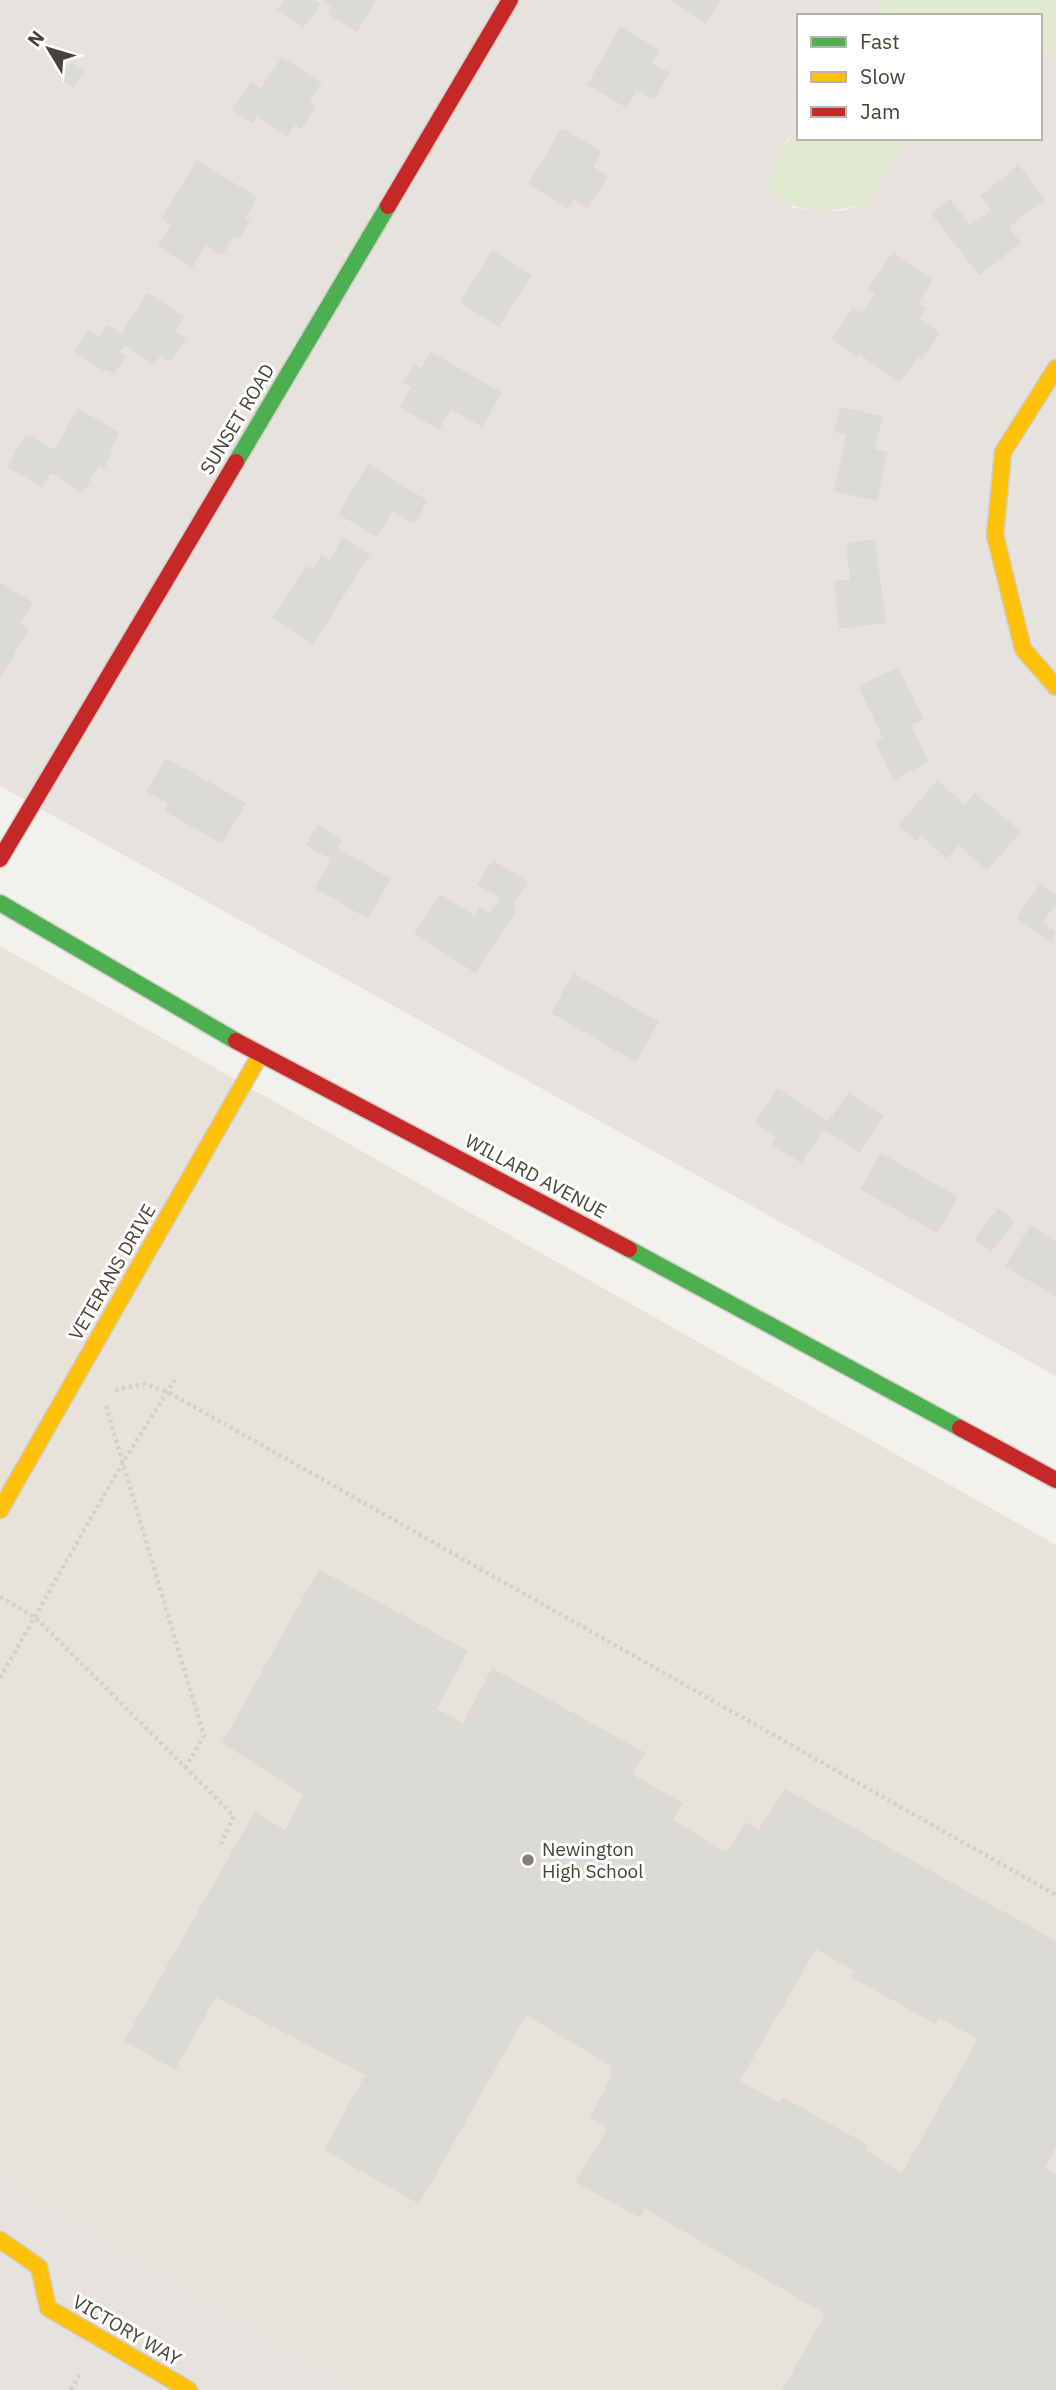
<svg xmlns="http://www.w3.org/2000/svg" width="1056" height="2390" font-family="'IBM Plex Sans',sans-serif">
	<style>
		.residential { fill: #e6e2dd }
		.education { fill: #e8e3da }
		.green { fill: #e1ead1 }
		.building { fill: #dcdad6; fill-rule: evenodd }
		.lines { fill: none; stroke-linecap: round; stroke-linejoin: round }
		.fast-casing { stroke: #d1cdc6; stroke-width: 19 }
		.slow-casing { stroke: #d1cdc6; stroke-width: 19 }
		.jam-casing { stroke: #d1cdc6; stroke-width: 19 }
		.path { stroke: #d3d1cc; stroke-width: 4.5; stroke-dasharray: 3.5 3.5; stroke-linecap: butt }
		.fast { stroke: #4caf50; stroke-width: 16 }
		.slow { stroke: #ffc107; stroke-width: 16 }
		.jam { stroke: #c62828; stroke-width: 16 }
		.poi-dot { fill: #847f79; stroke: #fff; stroke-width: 2.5 }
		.labels { text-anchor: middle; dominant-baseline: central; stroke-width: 6; stroke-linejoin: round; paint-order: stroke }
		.street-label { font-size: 19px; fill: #49423a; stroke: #fff }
		.poi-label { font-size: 19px; fill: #49423a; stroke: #fff; text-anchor: start }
	</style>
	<rect width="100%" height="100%" fill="#f3f1ee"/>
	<path class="residential" d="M 0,0 L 883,0 L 873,16 L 799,16 L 799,126 L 784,143 L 792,208 L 843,211 L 867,203 L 893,160 L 911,138 L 1040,138 L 1040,56 L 1056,51 L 1056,1376 L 0,786 Z
		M 0,2175 L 364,2390 L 0,2390 Z"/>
	<path class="education" d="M 0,946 L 1056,1545 L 1056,2390 L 364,2390 L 0,2175 Z"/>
	<path class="green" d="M 883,0 L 1056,0 L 1056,51 L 1040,56 L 1040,16 L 873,16 Z
		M 799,126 L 799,138 L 911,138 L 893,160 L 867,203 C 833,214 800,213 769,195 C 772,166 781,148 799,126 Z"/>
	<path class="building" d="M 284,0 L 315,0 L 321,4 L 303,28 L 277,9 Z
		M 321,0 L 376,0 L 357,32 L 328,14 L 332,7 Z
		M 670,0 L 721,0 L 706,24 Z
		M 620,27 L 660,50 L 652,63 L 670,73 L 654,100 L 637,90 L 627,108 L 587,85 Z
		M 282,57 L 322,84 L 309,102 L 316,106 L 301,129 L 295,125 L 287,137 L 257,117 L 252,124 L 232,110 L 251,81 L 261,88 Z
		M 72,62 L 85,72 L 73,87 L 60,77 Z
		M 562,128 L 602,152 L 593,167 L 608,176 L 588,208 L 574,199 L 568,208 L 528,184 Z
		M 197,160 L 257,197 L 245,218 L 250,221 L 239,239 L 234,236 L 222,255 L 206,245 L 192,268 L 157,246 L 171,224 L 161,219 Z
		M 1019,165 L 1045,199 L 1009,227 L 1021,243 L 979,275 L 931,213 L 950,199 L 970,225 L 991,210 L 980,196 Z
		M 492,250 L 532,275 L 499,327 L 460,302 Z
		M 893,252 L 933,280 L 918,303 L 926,308 L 919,318 L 940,333 L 922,360 L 918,357 L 900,382 L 859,354 L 857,357 L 831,339 L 853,307 L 862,313 L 875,294 L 868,289 Z
		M 148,293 L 184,317 L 175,331 L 186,338 L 170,362 L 160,356 L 154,365 L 125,345 L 120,352 L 126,356 L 114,374 L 106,369 L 104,371 L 74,351 L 88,330 L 100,338 L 108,325 L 121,334 Z
		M 431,352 L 502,393 L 482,427 L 451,409 L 439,430 L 400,407 L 411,387 L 403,383 L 414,364 L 421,368 Z
		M 840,407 L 883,416 L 875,449 L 888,452 L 877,501 L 834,491 L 846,435 L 834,432 Z
		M 78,409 L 119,432 L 110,449 L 111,456 L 104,468 L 99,465 L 83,493 L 50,473 L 42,487 L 7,467 L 26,434 L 54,450 Z
		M 368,464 L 428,501 L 414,524 L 393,511 L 377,537 L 338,514 Z
		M 343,537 L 370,555 L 313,644 L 272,618 L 306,566 L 313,570 L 322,555 L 329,560 Z
		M 875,539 L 886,623 L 839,629 L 834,581 L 850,579 L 846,543 Z
		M 0,582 L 33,603 L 20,624 L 29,629 L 0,679 Z
		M 898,667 L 924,719 L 911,725 L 929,762 L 893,780 L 875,742 L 883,738 L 858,686 Z
		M 166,758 L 246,803 L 222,844 L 164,811 L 168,804 L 146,791 Z
		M 937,780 L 965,805 L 975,793 L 1021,832 L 987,870 L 958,845 L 947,859 L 921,836 L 917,841 L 898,826 Z
		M 318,825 L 343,840 L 338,848 L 391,879 L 368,919 L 315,888 L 331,860 L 306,845 Z
		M 493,860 L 528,882 L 514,904 L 516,911 L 476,973 L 414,934 L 440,894 L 475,916 L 480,907 L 490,913 L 500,898 L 477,884 Z
		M 1040,884 L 1056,896 L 1056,904 L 1043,922 L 1056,932 L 1051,942 L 1016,918 Z
		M 573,973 L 659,1022 L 636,1062 L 551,1013 Z
		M 778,1088 L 828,1122 L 848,1093 L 884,1116 L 860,1153 L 823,1130 L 801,1163 L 771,1144 L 776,1137 L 755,1123 Z
		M 881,1153 L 958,1197 L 937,1233 L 860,1189 Z
		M 998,1208 L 1015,1222 L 991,1252 L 974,1239 Z
		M 1031,1225 L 1056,1241 L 1056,1297 L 1005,1266 Z
		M 319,1569 L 468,1651 L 437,1709 L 463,1723 L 492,1668 L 646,1753 L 632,1774 L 683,1803 L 673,1820 L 726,1852 L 746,1822 L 759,1829 L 785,1789 L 1056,1941 L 1056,2147 L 1045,2168 L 1056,2175 L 1056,2390 L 782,2390 L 825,2314 L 645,2209 L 640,2218 L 575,2182 L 607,2129 L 590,2118 L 610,2079 L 611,2066 L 526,2015 L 419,2204 L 324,2150 L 365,2075 L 216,1997 L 175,2070 L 124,2041 L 255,1811 L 285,1830 L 303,1795 L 222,1743 ZM 816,1949 L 854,1971 L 851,1977 L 935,2024 L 939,2018 L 978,2039 L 902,2173 L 866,2150 L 868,2145 L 783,2097 L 780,2103 L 740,2081 Z"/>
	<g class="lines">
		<g class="fast-casing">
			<path id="fast" d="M 236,462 L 388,206
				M 0,903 L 236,1041
				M 629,1249 L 960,1428"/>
		</g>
		<g class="slow-casing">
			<path id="slow" d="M 1056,368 L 1003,452 L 995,535 L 1023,649 L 1056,687
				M 0,1510 L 260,1055
				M 0,2240 L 39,2267 L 48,2308 L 189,2390"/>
		</g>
		<g class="jam-casing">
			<path id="jam" d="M 388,206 L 510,0
				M 0,859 L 236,462
				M 236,1041 L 629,1249
				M 960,1428 L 1056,1480"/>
		</g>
		<path class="path" d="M 115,1390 L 145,1384 L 168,1392 L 1056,1895
			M 106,1406 L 204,1736 L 185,1768
			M 0,1597 L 35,1617 L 234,1816 L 221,1844
			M 0,1678 L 123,1462 L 175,1380
			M 71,2390 L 81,2372"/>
		<use href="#fast" class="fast"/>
		<use href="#slow" class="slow"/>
		<use href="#jam" class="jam"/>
	</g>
	<circle class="poi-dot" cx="528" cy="1860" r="7"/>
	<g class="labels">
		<g class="street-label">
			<text transform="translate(237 419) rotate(-59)">SUNSET ROAD</text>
			<text transform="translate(536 1176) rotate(28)">WILLARD AVENUE</text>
			<text transform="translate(112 1272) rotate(-60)">VETERANS DRIVE</text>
			<text transform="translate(127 2330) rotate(30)">VICTORY WAY</text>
		</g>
		<g class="poi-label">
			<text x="542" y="1849">Newington<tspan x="542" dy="22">High School</tspan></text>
		</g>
	</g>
	<rect x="797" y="14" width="245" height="126" fill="#ffffff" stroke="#b6b3b0" stroke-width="2"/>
	<rect x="811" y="37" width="35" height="10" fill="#4caf50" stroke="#b6b3b0" stroke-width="2"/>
	<text x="860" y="49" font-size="21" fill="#49423a">Fast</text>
	<rect x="811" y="72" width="35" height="10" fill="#ffc107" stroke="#b6b3b0" stroke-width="2"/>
	<text x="860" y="84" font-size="21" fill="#49423a">Slow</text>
	<rect x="811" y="107" width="35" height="10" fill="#c62828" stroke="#b6b3b0" stroke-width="2"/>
	<text x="860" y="119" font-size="21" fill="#49423a">Jam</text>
	<g transform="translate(49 49) rotate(308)" stroke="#ffffff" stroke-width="5" paint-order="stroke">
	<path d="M0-5L12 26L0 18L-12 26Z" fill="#49423a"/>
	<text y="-10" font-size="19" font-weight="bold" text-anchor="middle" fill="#49423a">N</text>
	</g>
</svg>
